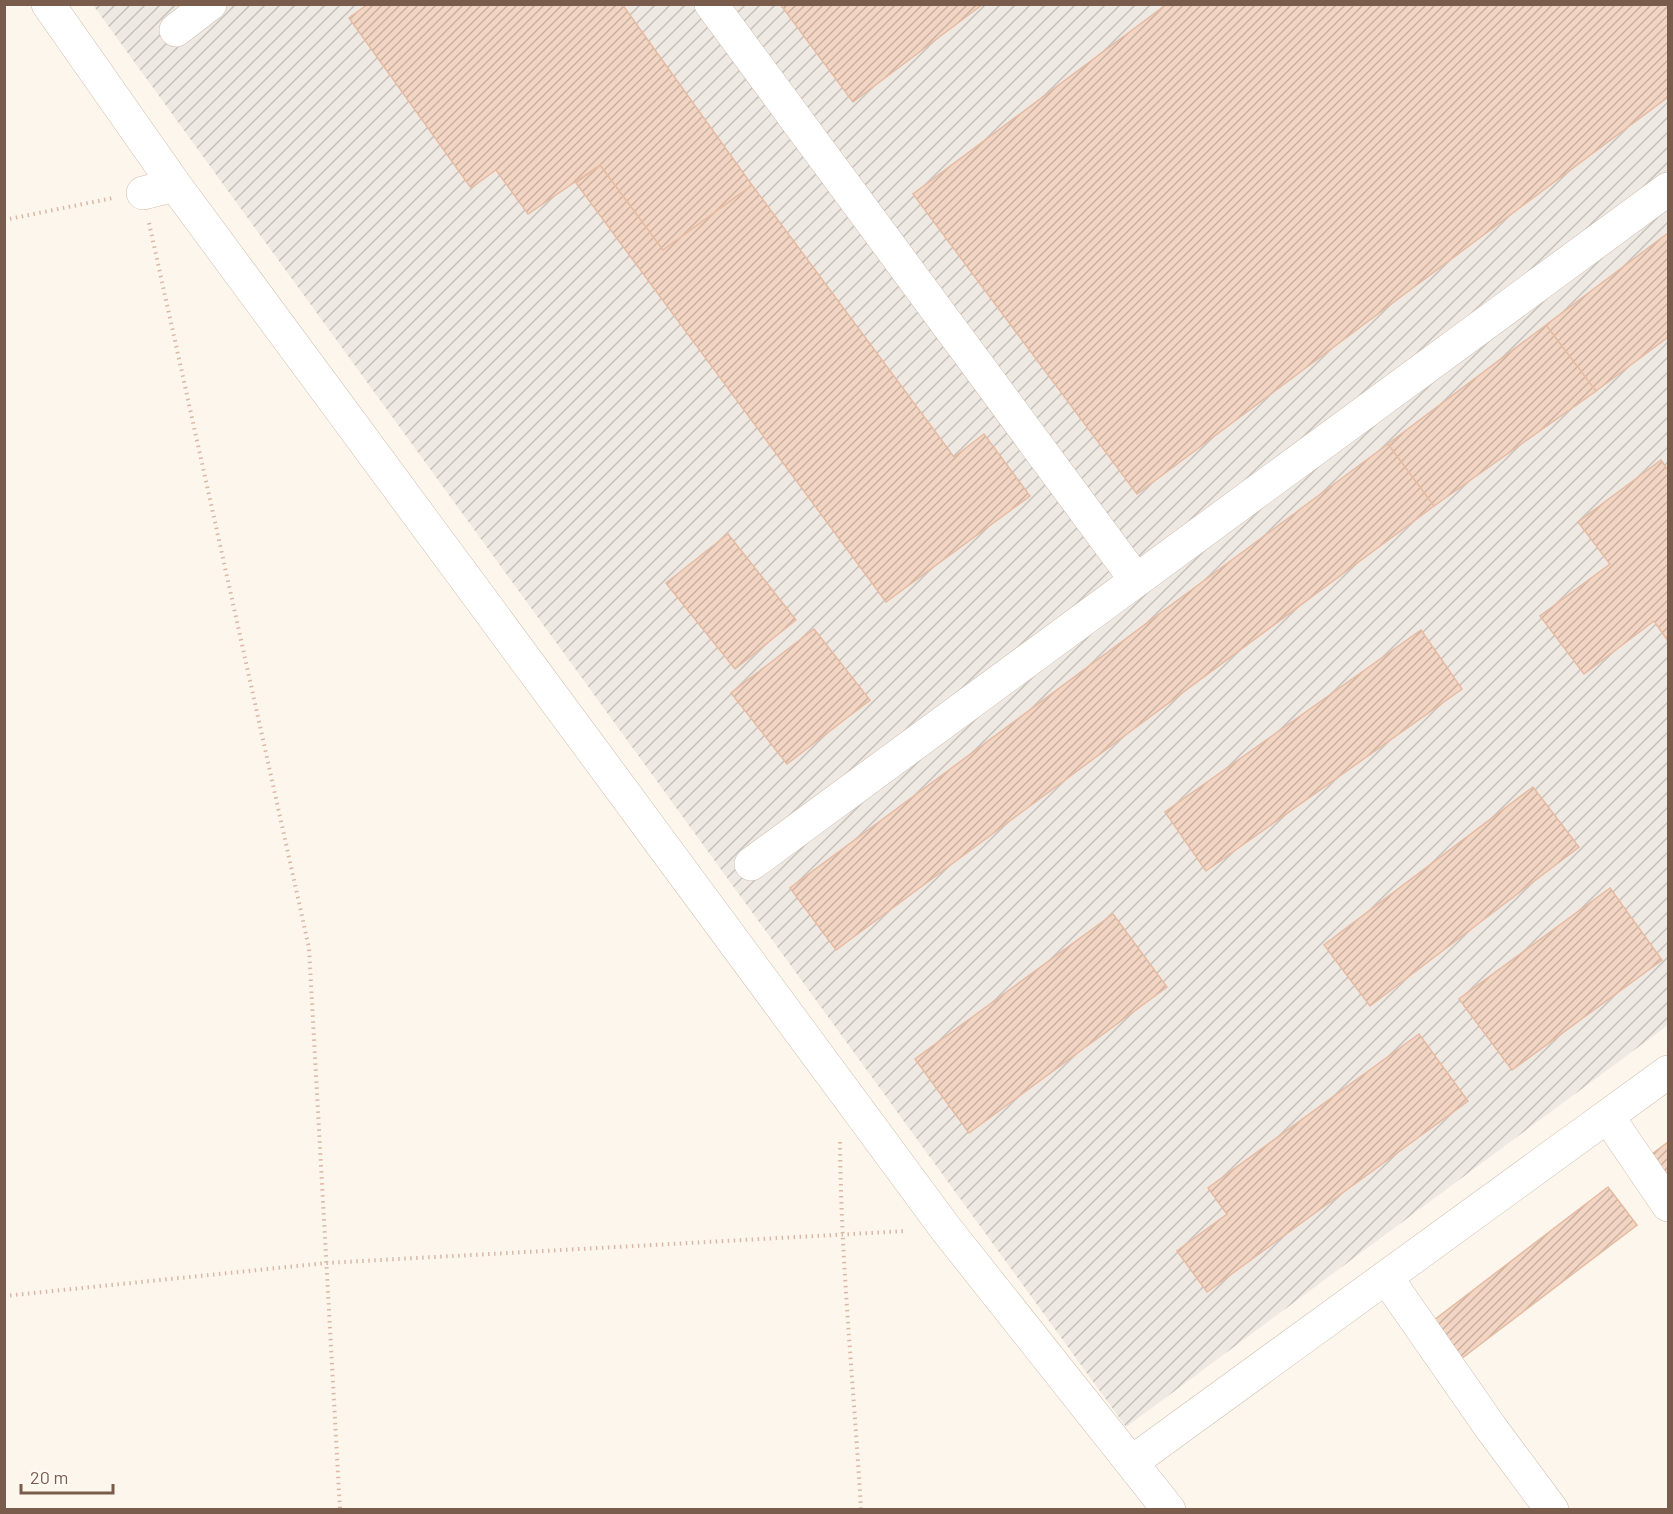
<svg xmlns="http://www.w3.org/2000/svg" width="1673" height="1514" font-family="Barlow,sans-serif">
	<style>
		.industrial { fill: url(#industrial-furrows) }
		.building { fill: url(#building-hatch); stroke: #e6bba3; stroke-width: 1.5 }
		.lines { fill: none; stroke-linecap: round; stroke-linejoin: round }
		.minor-casing { stroke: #d1beb0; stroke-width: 34 }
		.path { stroke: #d9b8a5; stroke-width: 4; stroke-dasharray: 1.5 4.5; stroke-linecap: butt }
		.minor { stroke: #fff; stroke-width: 33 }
	</style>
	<defs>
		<pattern id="industrial-furrows" width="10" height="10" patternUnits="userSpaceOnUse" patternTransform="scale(1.5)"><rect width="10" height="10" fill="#efe9e4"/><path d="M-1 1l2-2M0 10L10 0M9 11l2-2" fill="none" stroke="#c7c0bb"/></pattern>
		<pattern id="building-hatch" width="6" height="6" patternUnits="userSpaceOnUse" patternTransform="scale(1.5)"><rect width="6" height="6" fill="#f3d5c3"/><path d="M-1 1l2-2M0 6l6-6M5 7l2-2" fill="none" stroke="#cab0a1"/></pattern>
	</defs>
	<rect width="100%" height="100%" fill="#fdf6ec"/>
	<path class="industrial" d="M 93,5 L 1668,5 L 1668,1025 L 1126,1427 Z"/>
	<path class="building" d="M 368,4 L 622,4 L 752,185 L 663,250 L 600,165 L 528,214 L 496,170 L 471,188 L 349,18 Z
		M 780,4 L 983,4 L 853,102 Z
		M 1167,4 L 1668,4 L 1668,97 L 1137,494 L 913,194 Z
		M 600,165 L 663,250 L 752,185 L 954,457 L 984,434 L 1030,496 L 886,602 L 576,183 Z
		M 1668,233 L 1668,337 L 1596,391 L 1546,325 Z
		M 1546,325 L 1596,391 L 1434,506 L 1388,444 Z
		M 1388,444 L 1434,506 L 836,950 L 790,888 Z
		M 1661,460 L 1668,470 L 1668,641 L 1654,621 L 1584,674 L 1540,616 L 1610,564 L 1578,522 Z
		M 728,534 L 796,620 L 735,669 L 666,583 Z
		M 814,629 L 870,700 L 787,764 L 731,693 Z
		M 1421,630 L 1462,689 L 1206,871 L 1165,812 Z
		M 1533,787 L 1579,847 L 1370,1006 L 1324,945 Z
		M 1610,888 L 1662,960 L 1512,1070 L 1459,999 Z
		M 1113,914 L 1167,987 L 969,1133 L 915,1059 Z
		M 1419,1034 L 1468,1101 L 1207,1292 L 1177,1251 L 1227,1214 L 1208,1188 Z
		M 1668,1142 L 1668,1193 L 1644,1160 Z
		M 1608,1187 L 1637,1225 L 1457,1362 L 1429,1324 Z"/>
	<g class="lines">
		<g class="minor-casing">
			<path id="minor" d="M 48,4 L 175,185 L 946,1229 L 1169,1510
				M 711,4 L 1136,580
				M 176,30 L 210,4
				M 143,193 L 175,185
				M 751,864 L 1668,189
				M 1608,1117 L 1668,1205
				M 1386,1277 L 1491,1428 L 1552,1510
				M 1132,1462 L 1668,1072"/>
		</g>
		<path class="path" d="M 4,220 L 113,198
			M 149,223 L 309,948 L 340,1510
			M 840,1142 C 841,1265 854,1387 861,1510
			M 4,1296 L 326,1263 L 906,1231"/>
		<use href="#minor" class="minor"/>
	</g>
	<rect width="1673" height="1514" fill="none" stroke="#7a5c4d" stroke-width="12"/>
	<path d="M21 1484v9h92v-9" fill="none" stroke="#7a5c4d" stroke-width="3"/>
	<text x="30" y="1484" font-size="18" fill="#7a5c4d" stroke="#fffaf3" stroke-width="4.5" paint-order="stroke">20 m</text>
</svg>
